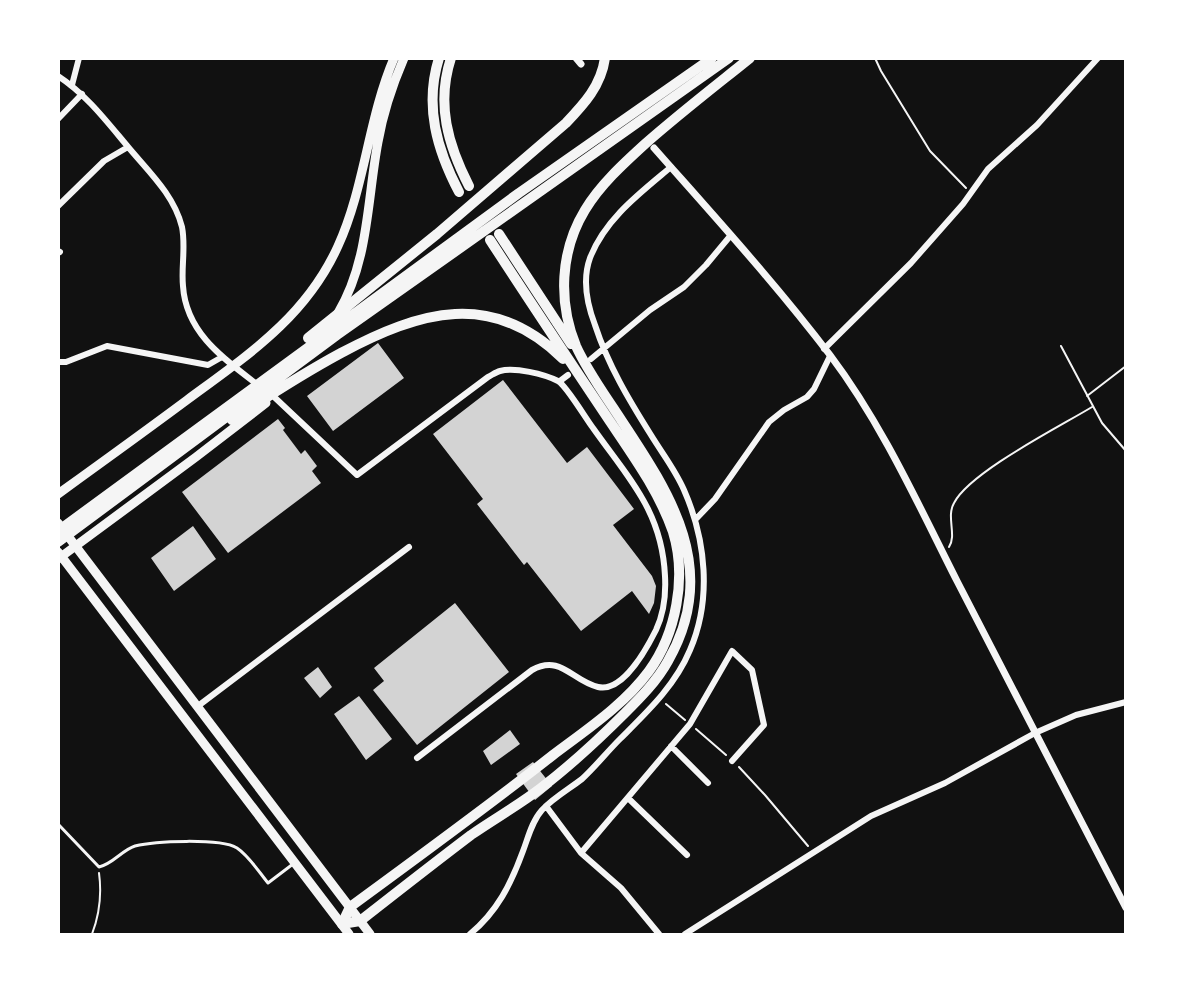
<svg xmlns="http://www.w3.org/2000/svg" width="1184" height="993" font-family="'Public Sans',sans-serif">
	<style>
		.building { fill: #d3d3d3 }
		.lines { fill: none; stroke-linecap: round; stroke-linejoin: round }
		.path { stroke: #f5f5f5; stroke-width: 2 }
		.service { stroke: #f5f5f5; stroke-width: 3 }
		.minor { stroke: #f5f5f5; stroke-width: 6 }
		.tertiary { stroke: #f5f5f5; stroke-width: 7 }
		.primary { stroke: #f5f5f5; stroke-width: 9 }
		.trunk { stroke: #f5f5f5; stroke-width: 9 }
		.motorway { stroke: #f5f5f5; stroke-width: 10 }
	</style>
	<rect width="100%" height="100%" fill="#111"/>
	<path class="building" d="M 378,343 L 404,378 L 333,431 L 307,396 Z
		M 503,380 L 567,463 L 587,447 L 634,509 L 613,525 L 652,576 L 656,586 L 654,603 L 649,614 L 632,591 L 581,631 L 527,562 L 524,565 L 477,504 L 483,499 L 433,434 Z
		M 278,419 L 285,428 L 283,430 L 301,454 L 305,450 L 317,466 L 312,471 L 321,483 L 228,553 L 182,492 Z
		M 193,526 L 216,559 L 174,591 L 151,558 Z
		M 455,603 L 509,672 L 417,745 L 373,690 L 384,681 L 374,668 Z
		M 318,667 L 332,687 L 320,698 L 304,678 Z
		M 359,696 L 392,739 L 366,760 L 334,714 Z
		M 510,730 L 520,744 L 491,765 L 483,751 Z
		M 533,762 L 552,786 L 535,800 L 516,774 Z"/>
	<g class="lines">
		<path class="path" d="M 875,58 L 881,71 L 930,151 L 966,188
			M 1061,346 L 1102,423 L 1126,451
			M 1087,396 L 1126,366
			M 949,547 C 957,535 946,517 954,503 C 970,472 1059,427 1092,407
			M 666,704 L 685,720
			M 696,729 L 726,755
			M 739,767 L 765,795 L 808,846
			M 92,934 C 100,913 102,895 99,873"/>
		<path class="service" d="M 58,824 L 99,867 C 113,864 122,850 135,846 C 154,841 220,838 237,848 C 249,856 259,872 268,883 L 293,864"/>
		<path class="minor" d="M 58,76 C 87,95 107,122 129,148 C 149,172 174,195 182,227 C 186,247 181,267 183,286 C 186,333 224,359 258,385
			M 72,85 L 79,58
			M 58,119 L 82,94
			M 58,206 L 104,161 L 128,147
			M 58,251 L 60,252
			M 824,349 L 911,263 L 963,204 L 988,169 L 1037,125 L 1098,58
			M 591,359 L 650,310 L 684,287 L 706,265 L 731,235
			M 58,362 L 66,362 L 107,346 L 208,365 L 222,357
			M 560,381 L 568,375
			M 271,394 L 357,475 L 488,377 C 492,375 496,372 500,371 C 515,367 544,374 558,381 C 566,385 586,419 593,428 C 629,479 662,511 665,576 C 666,594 664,613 656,630 C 647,648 623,693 598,687 C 572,681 561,654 532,670 L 417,758
			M 695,520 L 715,499 L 769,422 L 784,410 L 807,397 L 814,389 L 830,356
			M 198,706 L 409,547
			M 671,746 L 708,783
			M 628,798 L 687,855
			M 546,806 L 581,853 L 621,888 L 659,934
			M 581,853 L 690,724 L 732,651 L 752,670 L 764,725 L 732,761
			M 470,934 C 497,912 511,884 523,851 C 528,838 532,821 542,810 C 553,798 569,789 582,779 C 595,767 607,752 620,739 C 647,712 675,686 690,650 C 712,599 706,540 684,490 C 676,471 662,453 651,435 C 629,400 608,365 595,325 C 587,304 582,280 590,258 C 605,219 640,193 671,167
			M 685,934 L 871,816 L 945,783 L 1035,733 L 1076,715 L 1126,702"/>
		<path class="tertiary" d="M 576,58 L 581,64
			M 654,148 C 714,216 775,283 830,355 C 882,424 918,504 957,581 C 1013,690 1069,799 1126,908"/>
		<path class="primary" d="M 58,523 L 370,934
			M 58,552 L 349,934"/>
		<path class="trunk" d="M 338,313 C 369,261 367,200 378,142 C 383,113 392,86 404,58
			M 58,494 C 101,463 144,432 187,400 C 248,355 306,317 338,246 C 365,187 368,119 394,58
			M 58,559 L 196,457 L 266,403"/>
		<path class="motorway" d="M 439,58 C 424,106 437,150 459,192
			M 451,58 C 436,104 448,145 469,186
			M 499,234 L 571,344
			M 308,338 L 437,234 L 566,123 C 584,104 601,86 605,58
			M 232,420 C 268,396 304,373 341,353 C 420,311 492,289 563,359
			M 58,531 L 519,193 L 712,58
			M 58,542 L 337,335 L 729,58
			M 342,924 L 360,921 C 397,892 434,863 471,835 C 494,819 519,805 541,788 C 571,765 598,740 625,713 C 641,697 657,681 668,661 C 723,565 666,488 614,409 C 600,388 586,368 576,346 C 558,302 560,251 585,210 C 600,185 623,164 645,144 C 679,114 714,87 750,58
			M 342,924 L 350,907 C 418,857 487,807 553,755 C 586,730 624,705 649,671 C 676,634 687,577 673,532 C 658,488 628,449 603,411 C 565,354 527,297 490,240"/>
	</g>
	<rect width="1184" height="993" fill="none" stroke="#ffffff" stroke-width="120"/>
</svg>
